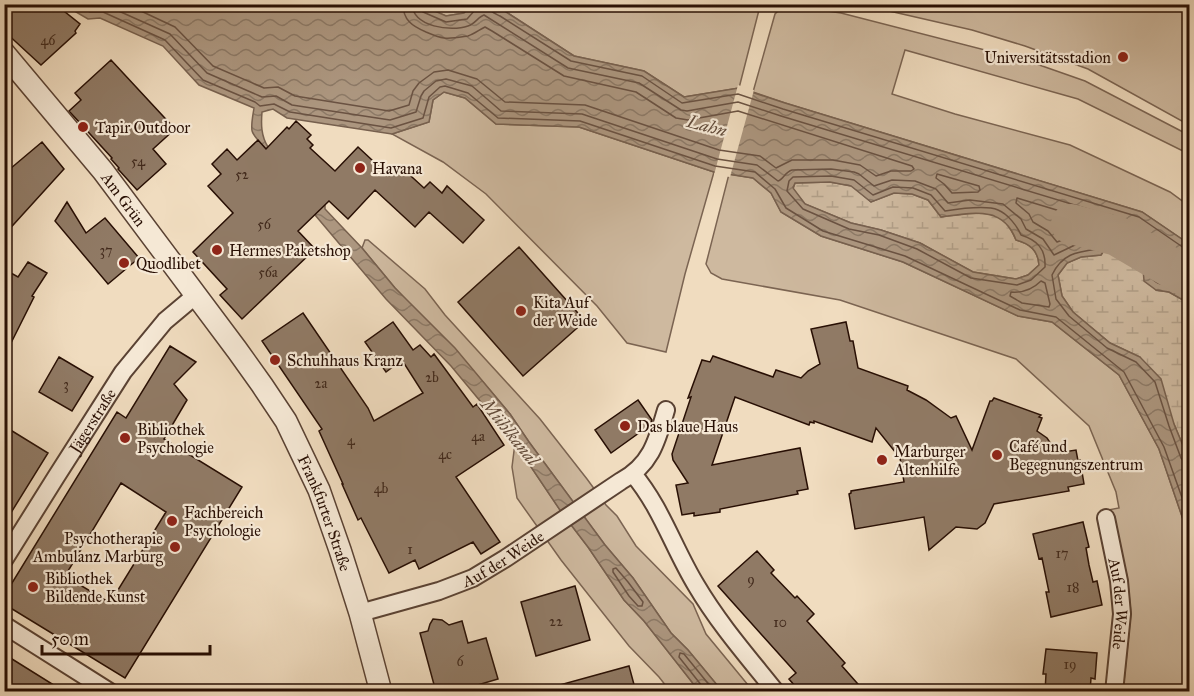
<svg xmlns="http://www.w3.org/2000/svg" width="1194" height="696" font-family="'IM FELL Great Primer',serif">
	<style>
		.green { fill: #ceb99f; stroke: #7b6452; stroke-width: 1.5 }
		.wetland { fill: url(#wetland-marsh); stroke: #7b6452; stroke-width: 1.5 }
		.water { fill: url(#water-waves); stroke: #77604e; stroke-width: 1.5; fill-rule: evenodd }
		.pier { fill: #f0dcbf }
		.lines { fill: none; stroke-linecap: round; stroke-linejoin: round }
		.shore { stroke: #6a5242; stroke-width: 1.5 }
		.river { stroke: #ac967f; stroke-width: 40 }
		.building { fill: #907a65; stroke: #280f04; stroke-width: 1.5; fill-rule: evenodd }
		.minor-casing { stroke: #5a4233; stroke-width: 20 }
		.tertiary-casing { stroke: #5a4233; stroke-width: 24 }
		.minor { stroke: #f5e8d5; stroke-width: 16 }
		.tertiary { stroke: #f5e8d5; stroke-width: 21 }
		.poi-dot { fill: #8f2418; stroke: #f5e8d5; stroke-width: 2 }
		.labels { text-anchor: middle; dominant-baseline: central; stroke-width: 4.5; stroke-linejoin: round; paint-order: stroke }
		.number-label { font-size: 14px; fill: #422a1c }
		.poi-label { font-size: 16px; fill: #280f04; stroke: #f5e8d5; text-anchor: start }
		.street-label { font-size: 16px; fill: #280f04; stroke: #f5e8d5 }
		.water-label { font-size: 18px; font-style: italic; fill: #634c3b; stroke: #f5e8d5 }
	</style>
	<defs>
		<pattern id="wetland-marsh" width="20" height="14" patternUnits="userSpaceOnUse" patternTransform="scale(1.5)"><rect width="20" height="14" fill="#ceb99f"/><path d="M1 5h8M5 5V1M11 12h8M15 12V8" fill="none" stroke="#b19e87"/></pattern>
		<pattern id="water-waves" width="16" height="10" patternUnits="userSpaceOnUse" patternTransform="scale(1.5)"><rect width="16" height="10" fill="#ac967f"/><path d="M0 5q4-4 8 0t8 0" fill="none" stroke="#8c7966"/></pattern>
	</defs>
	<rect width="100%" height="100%" fill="#f0dcbf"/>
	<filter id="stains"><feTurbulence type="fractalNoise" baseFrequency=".00333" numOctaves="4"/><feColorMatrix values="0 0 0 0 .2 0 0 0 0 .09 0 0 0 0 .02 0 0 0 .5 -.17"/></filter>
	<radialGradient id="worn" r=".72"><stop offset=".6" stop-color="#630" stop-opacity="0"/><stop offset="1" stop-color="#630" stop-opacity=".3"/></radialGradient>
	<path class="green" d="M 756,4 L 758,6 L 759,10 L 739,88 L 684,97 L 644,71 L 574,56 L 503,10 L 489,5 Z
		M 419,5 L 472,5 L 464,13 L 446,16 Z
		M 786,5 L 841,13 L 1028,61 L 1085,81 L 1183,132 L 1189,136 L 1189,154 L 1078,99 L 905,50 L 892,94 L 955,114 L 1070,145 L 1170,192 L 1189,206 L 1189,244 L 1142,212 L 785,103 L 753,92 L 775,14 L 781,8 Z
		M 863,5 L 1189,5 L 1189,125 L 1088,69 L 1025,46 L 972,30 Z
		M 444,92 L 465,98 L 496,124 L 579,127 L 714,172 L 685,274 L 666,352 L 627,343 L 597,306 L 486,194 L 443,162 L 392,134 L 429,122 L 433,100 Z
		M 729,174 L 753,178 L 771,193 L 781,212 L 821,236 L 903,262 L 1018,316 L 1052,322 L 1119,375 L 1159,449 L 1187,531 L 1190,554 L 1189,691 L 1123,691 L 1131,613 L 1127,576 L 1118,542 L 1108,510 L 1119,508 L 1116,492 L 1089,426 L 1016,359 L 840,300 L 722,279 L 711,273 L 706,264 Z
		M 365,240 L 368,240 L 425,289 L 445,315 L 540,419 L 587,479 L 606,505 L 617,516 L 636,546 L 693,604 L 706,634 L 753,691 L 722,691 L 688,650 L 671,633 L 633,578 L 605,545 L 529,442 L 510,414 L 483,382 L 395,288 L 362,248 Z
		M 515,443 L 562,513 L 588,547 L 624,600 L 644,621 L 699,691 L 670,691 L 659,677 L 629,646 L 561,560 L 517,498 L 512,467 Z"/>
	<path class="wetland" d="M 830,182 L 852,186 L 871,202 L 894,193 L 912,194 L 928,200 L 941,217 C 957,215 980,211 995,215 C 1005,218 1012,231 1016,240 C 1030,244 1038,250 1039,265 L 1028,275 L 1016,279 L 973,272 L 920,243 L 881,230 L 851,223 L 805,204 L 793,189 L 795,183 Z
		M 1119,239 C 1133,241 1137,246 1145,257 L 1143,268 L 1156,290 L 1169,292 L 1183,300 L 1189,300 L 1189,468 L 1186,453 L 1174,424 L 1140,357 L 1110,343 L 1073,312 L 1062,296 L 1058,275 L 1067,263 L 1081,257 L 1101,255 L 1111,240 Z"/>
	<path class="water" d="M 419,4 L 446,16 L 464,13 L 472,5 L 489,5 L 503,10 L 574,56 L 644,71 L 684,97 L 739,88 L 785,103 L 1142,212 L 1189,244 L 1189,300 L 1183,300 L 1169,292 L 1156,290 L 1144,281 L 1143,268 L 1145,257 C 1136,244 1127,237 1111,240 L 1101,255 L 1081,257 L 1067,263 L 1058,275 L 1062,296 L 1073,312 L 1110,343 L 1140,357 L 1161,379 L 1174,424 L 1186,453 L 1189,468 L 1189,554 L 1187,531 L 1159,449 L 1119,375 L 1052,322 L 1018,316 L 903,262 L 821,236 L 781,212 L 771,193 L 753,178 L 714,172 L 579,127 L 496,124 L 465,98 L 444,92 L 433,100 L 429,122 L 392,134 L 287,118 L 273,109 L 262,112 C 261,124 261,136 268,147 L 266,149 C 249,131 250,133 254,108 L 199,85 L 163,46 L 100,18 L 88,19 L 64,5 ZM 830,182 L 851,186 L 871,202 L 894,193 L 912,194 L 928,200 L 941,217 C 972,213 1003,205 1016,240 C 1030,244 1038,250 1039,265 L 1028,275 L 1016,279 L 973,272 L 920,243 L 881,230 L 851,223 L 805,204 L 793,188 L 795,183 Z
		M 325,203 L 325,209 L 362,248 L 395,288 L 455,348 L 510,414 L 529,442 L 605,545 L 633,578 L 671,633 L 688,650 L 722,691 L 699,691 L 644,621 L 624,600 L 588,547 L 562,513 L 515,443 L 451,366 L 386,299 L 310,209 Z"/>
	<path class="pier" d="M 738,85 L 754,90 L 730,177 L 714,175 Z"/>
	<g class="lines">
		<path class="shore" d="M 76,4 L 90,12 L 103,12 L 165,40 L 203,80 L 255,102 L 260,106 L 274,104 L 290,112 L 391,128 L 423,118 L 429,97 L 440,87 L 445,86 L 468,93 L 498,118 L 580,121 L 715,166 L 755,172 L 775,189 L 786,208 L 823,231 L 905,256 L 1020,310 L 1056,317 L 1124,372 L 1164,447 L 1190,520
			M 103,4 L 170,34 L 207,73 L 262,97 L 276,96 L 292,105 L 390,120 L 416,112 L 421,96 L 424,91 L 436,81 L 446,79 L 472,86 L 501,111 L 582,114 L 717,159 L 757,165 L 778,181 C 783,180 785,172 792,170 L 831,169 L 854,172 L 859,174 L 874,186 L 892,180 L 915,181 L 936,189 L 948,203 L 970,200 L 1003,204 L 1021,219 L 1026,229 L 1043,239 L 1054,255 L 1077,244 L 1093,242 L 1105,229 L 1121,225 L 1123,223 L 1121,219 L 781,116 L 738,102 L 687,111 L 681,110 L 639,83 L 568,68 L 484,15 C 478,17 475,24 468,26 C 451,32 413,27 412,4
			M 126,4 L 175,27 L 213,66 L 264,88 L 278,87 L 295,96 L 389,111 L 409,105 L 413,91 L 419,83 L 434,72 L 448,70 L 477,79 L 505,102 L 585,105 L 719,150 L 760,156 L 776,168 L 792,160 L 833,160 L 860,165 L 876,176 L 891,171 L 911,171 L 914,169 L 912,166 L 738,111 L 688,120 L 676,118 L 636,92 L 564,76 L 492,31 L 485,27 C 479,30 474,34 468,36 C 461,37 451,39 444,38 C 437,37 431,34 426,32 C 412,26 403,20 403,4
			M 419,4 L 420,9 L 423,12 L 446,22 L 467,19 L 475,10 L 476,4
			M 489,4 C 489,12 494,13 500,16 L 571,61 L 642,76 L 682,103 L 738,94 L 783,109 L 1139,217 L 1184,248 L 1190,249
			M 937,174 L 979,186 L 980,190 L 978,192 L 952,193 L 944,184 L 936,178 Z
			M 831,176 L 854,180 L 873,195 L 893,187 L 913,188 L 931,195 L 945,211 C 958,209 986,205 998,210 C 1008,214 1017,226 1021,235 C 1037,240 1046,249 1045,267 L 1031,280 L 1017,285 L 971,278 L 917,249 L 879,235 L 849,229 L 803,209 L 787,191 L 789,181 L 793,177 Z
			M 1017,198 L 1093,221 L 1095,224 L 1088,234 L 1076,235 L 1057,242 L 1048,231 L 1033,222 L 1029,214 L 1016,203 Z
			M 1190,256 L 1180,254 L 1154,236 L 1150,238 C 1151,243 1155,247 1157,252 C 1160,259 1156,267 1157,274 L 1162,277 L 1174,279 L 1190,287
			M 1041,281 L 1045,283 L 1050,304 L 1049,307 L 1022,303 L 1010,296 L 1011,292 C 1023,293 1033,289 1041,281 Z
			M 1190,294 C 1182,293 1177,288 1170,286 C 1160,283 1160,286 1151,278 C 1150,275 1149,272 1149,269 C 1149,264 1152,259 1150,254 C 1145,240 1124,228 1109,235 C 1104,237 1100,245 1097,249 C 1076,252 1062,254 1052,275 L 1056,299 L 1069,316 L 1107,348 L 1136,362 L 1155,382 L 1169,426 L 1181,458 L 1184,462 L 1190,463
			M 616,568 L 628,582 L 643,602 L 642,606 L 638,606 L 629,596 L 613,572 L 613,569 Z
			M 703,692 L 702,686 L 679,657 L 680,653 L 684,654 L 715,692"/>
		<path class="river" d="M 1071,224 L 1117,236 L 1190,279"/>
	</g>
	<path class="building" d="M 4,4 L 55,4 L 80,24 L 75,31 L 76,33 L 41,65 L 4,31 Z
		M 111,60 L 175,129 L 153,149 L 166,164 L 137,190 L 118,169 L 119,168 L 111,159 L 112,158 L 69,111 L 81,100 L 75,93 Z
		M 296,121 L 311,135 L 307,139 L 313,145 L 310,148 L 335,171 L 358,147 L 386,173 L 389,170 L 394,174 L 401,167 L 424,188 L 430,182 L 442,193 L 447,186 L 484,220 L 463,243 L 429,212 L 415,227 L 375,190 L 348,219 L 329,201 L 298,231 L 315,249 L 242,319 L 220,295 L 227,289 L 193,252 L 233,213 L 208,186 L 221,174 L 212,164 L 227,149 L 237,160 L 258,140 L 266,149 L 287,127 L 289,129 Z
		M 42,142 L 64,169 L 4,235 L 4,174 Z
		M 67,202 L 86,233 L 105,218 L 139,258 L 108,284 L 55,221 Z
		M 519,247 L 585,321 L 523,376 L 458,302 Z
		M 28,262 L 47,273 L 32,296 L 34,297 L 4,357 L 4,269 L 18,277 Z
		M 303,313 L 368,408 L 374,421 L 423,393 L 402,360 L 386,372 L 365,342 L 393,322 L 413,350 L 420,345 L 431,357 L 434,354 L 473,407 L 477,404 L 504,445 L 456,477 L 500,542 L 481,554 L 473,542 L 419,569 L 415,560 L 389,573 L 361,518 L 358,520 L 342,484 L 343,484 L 319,431 L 322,429 L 262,341 Z
		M 846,322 L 850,341 L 853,341 L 858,368 L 908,386 L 907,390 L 926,400 L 951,418 L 956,416 L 972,450 L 990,401 L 992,401 L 994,398 L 1041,415 L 1039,417 L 1042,418 L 1037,431 L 1047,438 L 1057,453 L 1076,450 L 1078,461 L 1080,460 L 1084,484 L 1068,487 L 1069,491 L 994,504 L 985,523 L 977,529 L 956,527 L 929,550 L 924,517 L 855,529 L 849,494 L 851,493 L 851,491 L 904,482 L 900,458 L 876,428 L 872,442 L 814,421 L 814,423 L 810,422 L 809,425 L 735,397 L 712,465 L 800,448 L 808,489 L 797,491 L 798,494 L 720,509 L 720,512 L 694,516 L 694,513 L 682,515 L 676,485 L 688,483 L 673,460 L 672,454 L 691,397 L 688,398 L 702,360 L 710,362 L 713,356 L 773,377 L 776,370 L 801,378 L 808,371 L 820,364 L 811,329 Z
		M 170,346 L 196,362 L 174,384 L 187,400 L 164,439 L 242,487 L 125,678 L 4,604 L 4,596 L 117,412 L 126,418 ZM 121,483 L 166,512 L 110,603 L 65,576 Z
		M 59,357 L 93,377 L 72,411 L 39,392 Z
		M 638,400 L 652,420 L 650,425 L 611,453 L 595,430 Z
		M 4,426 L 48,453 L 4,524 Z
		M 1083,522 L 1089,547 L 1086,548 L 1089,565 L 1093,582 L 1097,581 L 1102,605 L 1051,617 L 1046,592 L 1049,592 L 1042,558 L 1039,559 L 1033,534 Z
		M 757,551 L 774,570 L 771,573 L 795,598 L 797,596 L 814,614 L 807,621 L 845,663 L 842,666 L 865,692 L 800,692 L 789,679 L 796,673 L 718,586 Z
		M 575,586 L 590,640 L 536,656 L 521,602 Z
		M 433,619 L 442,620 L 449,625 L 462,621 L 468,643 L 486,638 L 498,679 L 454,692 L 436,692 L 420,633 L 428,631 L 430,624 Z
		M 1046,649 L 1097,653 L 1095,679 L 1091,678 L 1090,692 L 1045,692 L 1046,674 L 1043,674 Z
		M 4,654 L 65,692 L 4,692 Z
		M 629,666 L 636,692 L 557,692 L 556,686 Z"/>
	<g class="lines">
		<g class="minor-casing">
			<g id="minor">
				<path d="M 633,474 C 661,507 674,549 696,585 C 719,624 748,657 776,692"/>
				<path id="s1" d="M 1106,518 L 1119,581 L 1122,614 L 1114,692"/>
				<path id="s2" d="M 4,560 L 56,477 L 123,372 L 165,321 L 196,295"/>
				<path id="s3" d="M 360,613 L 439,591 L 473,578 L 506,558 L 621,481 C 651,465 657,441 666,410"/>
				<path d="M 4,625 L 110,692"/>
			</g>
		</g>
		<g class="tertiary-casing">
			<g id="tertiary">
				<path id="s4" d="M 4,53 L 103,171 L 237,350 L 262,385 L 286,421 L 319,490 L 340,550 L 360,613 L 381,692"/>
			</g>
		</g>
		<use href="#minor" class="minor"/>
		<use href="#tertiary" class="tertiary"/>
	</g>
	<g class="poi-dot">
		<circle cx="1123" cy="57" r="6"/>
		<circle cx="83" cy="127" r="6"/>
		<circle cx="360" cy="168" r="6"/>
		<circle cx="217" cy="250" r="6"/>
		<circle cx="124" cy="263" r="6"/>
		<circle cx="521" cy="311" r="6"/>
		<circle cx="275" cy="360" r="6"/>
		<circle cx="625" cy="426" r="6"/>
		<circle cx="125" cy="438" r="6"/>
		<circle cx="997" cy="455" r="6"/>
		<circle cx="882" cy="460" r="6"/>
		<circle cx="172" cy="521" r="6"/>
		<circle cx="175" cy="547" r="6"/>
		<circle cx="33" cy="587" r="6"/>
	</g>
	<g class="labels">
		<g class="number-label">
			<text x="48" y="40">46</text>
			<text x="138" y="161">54</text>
			<text x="242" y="174">52</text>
			<text x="264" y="224">56</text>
			<text x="106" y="250">37</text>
			<text x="268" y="272">56a</text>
			<text x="432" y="377">2b</text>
			<text x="321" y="383">2a</text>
			<text x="66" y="384">3</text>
			<text x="478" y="436">4a</text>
			<text x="351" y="440">4</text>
			<text x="445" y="454">4c</text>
			<text x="381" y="488">4b</text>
			<text x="410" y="549">1</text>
			<text x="1062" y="553">17</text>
			<text x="751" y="579">9</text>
			<text x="1073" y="587">18</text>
			<text x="556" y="621">22</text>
			<text x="780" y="622">10</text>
			<text x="460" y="661">6</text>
			<text x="1070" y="664">19</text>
		</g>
		<g class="poi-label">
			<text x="1111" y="57" text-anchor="end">Universitätsstadion</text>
			<text x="95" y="127">Tapir Outdoor</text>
			<text x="372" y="168">Havana</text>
			<text x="229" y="250">Hermes Paketshop</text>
			<text x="136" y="263">Quodlibet</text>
			<text x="533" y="302">Kita Auf<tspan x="533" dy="18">der Weide</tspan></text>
			<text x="287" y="360">Schuhhaus Kranz</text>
			<text x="637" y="426">Das blaue Haus</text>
			<text x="137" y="429">Bibliothek<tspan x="137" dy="18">Psychologie</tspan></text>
			<text x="1009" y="446">Café und<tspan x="1009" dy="18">Begegnungszentrum</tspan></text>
			<text x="894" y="451">Marburger<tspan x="894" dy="18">Altenhilfe</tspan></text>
			<text x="184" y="512">Fachbereich<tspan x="184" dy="18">Psychologie</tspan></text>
			<text x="163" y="538" text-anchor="end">Psychotherapie<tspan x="163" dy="18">Ambulanz Marburg</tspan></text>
			<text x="45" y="578">Bibliothek<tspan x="45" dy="18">Bildende Kunst</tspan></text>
		</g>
		<g class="street-label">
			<text stroke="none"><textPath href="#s4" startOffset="189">Am Grün</textPath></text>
			<text stroke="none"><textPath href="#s2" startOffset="165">Jägerstraße</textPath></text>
			<text stroke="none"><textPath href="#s4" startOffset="564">Frankfurter Straße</textPath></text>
			<text stroke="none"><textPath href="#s3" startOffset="154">Auf der Weide</textPath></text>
			<text stroke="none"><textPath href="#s1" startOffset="87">Auf der Weide</textPath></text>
		</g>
		<g class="water-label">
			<text transform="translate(707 126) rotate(15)">Lahn</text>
			<text transform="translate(510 432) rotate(51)">Mühlkanal</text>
		</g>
	</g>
	<rect width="1194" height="696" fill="none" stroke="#f0dcbf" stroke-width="24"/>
	<rect x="6" y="6" width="1182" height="684" fill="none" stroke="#280f04" stroke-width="3"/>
	<rect x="12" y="12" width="1170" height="672" fill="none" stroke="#280f04" stroke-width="1.5"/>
	<path d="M42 645v9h168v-9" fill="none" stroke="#280f04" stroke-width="3"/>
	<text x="51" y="645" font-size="18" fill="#280f04" stroke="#f5e8d5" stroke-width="4.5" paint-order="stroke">50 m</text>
	<rect width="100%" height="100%" filter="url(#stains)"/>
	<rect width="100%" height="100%" fill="url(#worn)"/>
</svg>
